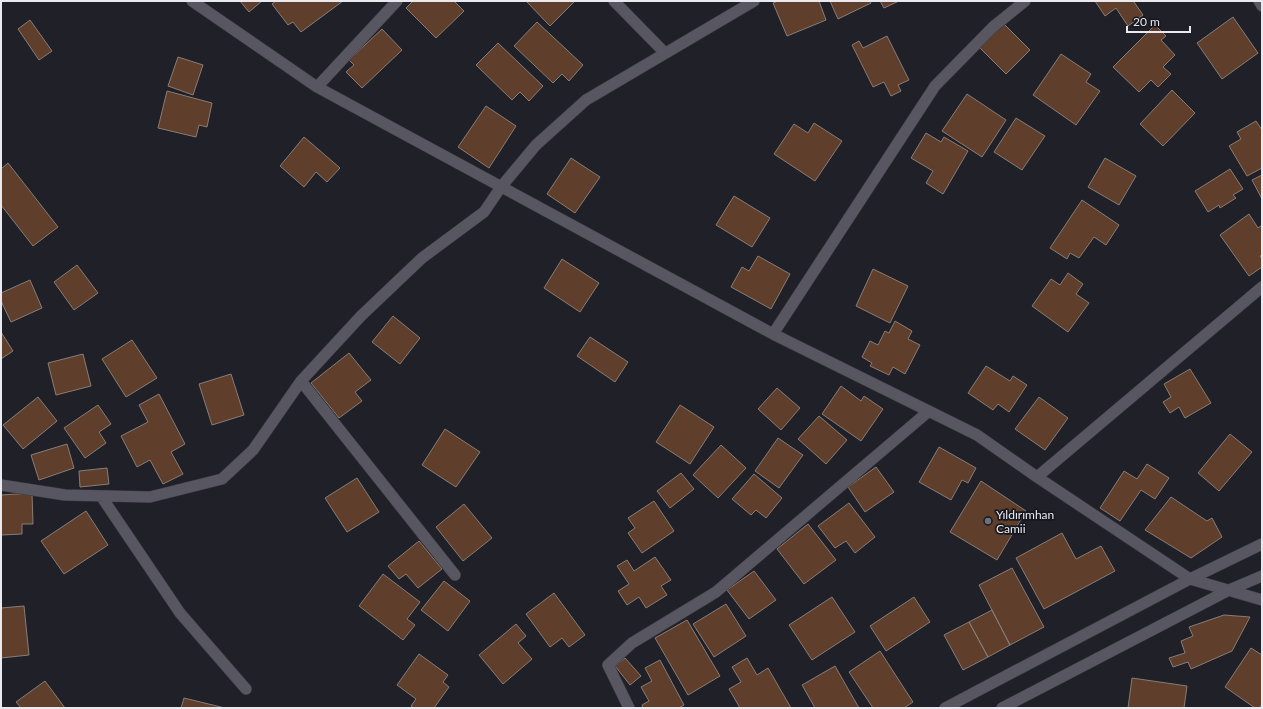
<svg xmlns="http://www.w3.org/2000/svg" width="1263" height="709" font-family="Lato,sans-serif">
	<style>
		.building { fill: #5f3f2b; stroke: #887d76 }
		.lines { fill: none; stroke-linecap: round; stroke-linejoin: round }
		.minor-casing { stroke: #3b3a42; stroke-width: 12 }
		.secondary-casing { stroke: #3b3a42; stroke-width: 12 }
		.minor { stroke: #575661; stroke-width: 11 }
		.secondary { stroke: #575661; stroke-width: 11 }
		.worship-dot { fill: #6b7280; stroke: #17171f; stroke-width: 1.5 }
		.labels { text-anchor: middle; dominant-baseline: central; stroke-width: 3.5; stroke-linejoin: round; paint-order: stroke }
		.poi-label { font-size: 12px; fill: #e9e9ef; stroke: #17171f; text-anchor: start }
	</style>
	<rect width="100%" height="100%" fill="#202029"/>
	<path class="building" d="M 240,1 L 262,1 L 249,12 Z
		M 276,1 L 343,1 L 301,32 L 293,22 L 288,25 L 272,4 Z
		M 413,1 L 454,1 L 464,11 L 436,38 L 406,8 Z
		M 526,1 L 575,1 L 550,26 Z
		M 778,1 L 819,1 L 826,20 L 787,36 L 773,3 Z
		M 830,1 L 870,1 L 871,3 L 838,19 Z
		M 880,1 L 899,1 L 884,8 Z
		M 1095,1 L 1135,1 L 1134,2 L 1143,15 L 1128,26 L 1116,8 L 1105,16 Z
		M 1233,17 L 1258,53 L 1222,79 L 1197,43 Z
		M 30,20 L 52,51 L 39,60 L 18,29 Z
		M 537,22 L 583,65 L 569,81 L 562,74 L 553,83 L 514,46 Z
		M 1004,24 L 1030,50 L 1006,74 L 980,48 Z
		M 1155,25 L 1166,36 L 1161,40 L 1175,55 L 1163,67 L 1171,74 L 1158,87 L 1151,80 L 1139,92 L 1113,67 Z
		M 382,29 L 402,50 L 362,88 L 346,72 L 354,65 L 349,60 Z
		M 887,36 L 909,80 L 898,85 L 901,91 L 891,96 L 884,82 L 873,87 L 852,45 L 859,41 L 863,48 Z
		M 498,43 L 543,86 L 529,101 L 520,92 L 512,100 L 476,65 Z
		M 1061,54 L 1091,74 L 1086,82 L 1100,91 L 1076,125 L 1033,95 Z
		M 178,57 L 203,65 L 193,95 L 168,86 Z
		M 1172,90 L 1195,113 L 1163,146 L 1140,124 Z
		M 167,91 L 212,103 L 207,127 L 199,125 L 196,137 L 158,128 Z
		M 967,94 L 1006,120 L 982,157 L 942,131 Z
		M 486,106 L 516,126 L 489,168 L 458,147 Z
		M 1016,118 L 1045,136 L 1022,170 L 994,152 Z
		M 1256,121 L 1262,130 L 1262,168 L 1247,176 L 1229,146 L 1241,139 L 1237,132 Z
		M 814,123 L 842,141 L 815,181 L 774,154 L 794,124 L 808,133 Z
		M 926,133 L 941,142 L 944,137 L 968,151 L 943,194 L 926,183 L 933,171 L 911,158 Z
		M 304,137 L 340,168 L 327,182 L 316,172 L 304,187 L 280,166 Z
		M 571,158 L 600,177 L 575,213 L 547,194 Z
		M 1105,158 L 1136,176 L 1119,205 L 1088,187 Z
		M 8,163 L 58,227 L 33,246 L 1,205 L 1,169 Z
		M 1230,169 L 1243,189 L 1233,195 L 1236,198 L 1220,208 L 1219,205 L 1208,212 L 1195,191 Z
		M 1262,175 L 1262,199 L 1252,180 Z
		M 734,196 L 770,218 L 752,247 L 716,225 Z
		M 1082,200 L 1119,225 L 1106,245 L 1094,237 L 1079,258 L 1070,253 L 1067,259 L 1050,248 Z
		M 1249,214 L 1258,228 L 1262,225 L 1262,255 L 1260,256 L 1262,259 L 1262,267 L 1249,276 L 1220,235 Z
		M 758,256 L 790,274 L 771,309 L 731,287 L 742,267 L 749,271 Z
		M 562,259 L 599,283 L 580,312 L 544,288 Z
		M 77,265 L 98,293 L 74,310 L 54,282 Z
		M 873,269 L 908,286 L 890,323 L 856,306 Z
		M 1068,273 L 1083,284 L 1076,294 L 1089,303 L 1068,332 L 1032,306 L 1051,279 L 1060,285 Z
		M 30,280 L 42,308 L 11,322 L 1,301 L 1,293 Z
		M 393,316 L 420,338 L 400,364 L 372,342 Z
		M 895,321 L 912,331 L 908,339 L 920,345 L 905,374 L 893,367 L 889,375 L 870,366 L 872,363 L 862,357 L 870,341 L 878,345 L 885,331 L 889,333 Z
		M 1,332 L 13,351 L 1,359 Z
		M 590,337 L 628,362 L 615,382 L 577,356 Z
		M 132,340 L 157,378 L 126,397 L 102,359 Z
		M 349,353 L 371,380 L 355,392 L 362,401 L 339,418 L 311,383 Z
		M 83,354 L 91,386 L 56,395 L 48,363 Z
		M 986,366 L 1010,381 L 1013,376 L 1027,385 L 1009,412 L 998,404 L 993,410 L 968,393 Z
		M 1190,369 L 1211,403 L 1185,418 L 1179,407 L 1170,413 L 1163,402 L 1171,397 L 1164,384 Z
		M 231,374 L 244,415 L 212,425 L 199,384 Z
		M 841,386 L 861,401 L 864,396 L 883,409 L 861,441 L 822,414 Z
		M 777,388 L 800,408 L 781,430 L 758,409 Z
		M 159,394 L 185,444 L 171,452 L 183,474 L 163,484 L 150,460 L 137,467 L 121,436 L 148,422 L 139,405 Z
		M 38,397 L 57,421 L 23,449 L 3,425 Z
		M 1039,397 L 1068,418 L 1045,450 L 1015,429 Z
		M 98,405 L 111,424 L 99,432 L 106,443 L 85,458 L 64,428 Z
		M 680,405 L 714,427 L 690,464 L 656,442 Z
		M 819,416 L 847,440 L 826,464 L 798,439 Z
		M 445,429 L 480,452 L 456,487 L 422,465 Z
		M 1230,434 L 1252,452 L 1219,491 L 1198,473 Z
		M 778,438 L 803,455 L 779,488 L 755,471 Z
		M 67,444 L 74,468 L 39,480 L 31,455 Z
		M 721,445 L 746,468 L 718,498 L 693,475 Z
		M 939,447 L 976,468 L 968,483 L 962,480 L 951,500 L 919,482 Z
		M 1147,464 L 1169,478 L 1155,499 L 1141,490 L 1120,521 L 1100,508 L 1124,471 L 1137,479 Z
		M 876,467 L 894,492 L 865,512 L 848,487 Z
		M 107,468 L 109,484 L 80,487 L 79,471 Z
		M 681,473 L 694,489 L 670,508 L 657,491 Z
		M 754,474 L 782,498 L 766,518 L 756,510 L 751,515 L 732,499 Z
		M 357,478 L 379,512 L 347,532 L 325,498 Z
		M 981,481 L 1026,511 L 997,560 L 950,532 Z
		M 32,493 L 33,524 L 22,524 L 22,534 L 1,535 L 1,495 Z
		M 1171,497 L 1207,521 L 1212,518 L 1222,537 L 1191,558 L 1145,530 Z
		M 654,501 L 674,531 L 642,553 L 628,533 L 635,528 L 628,518 Z
		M 849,503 L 875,537 L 855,553 L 846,541 L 835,548 L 818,526 Z
		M 464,504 L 492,538 L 463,561 L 436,527 Z
		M 86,511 L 108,545 L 64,574 L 41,541 Z
		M 808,524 L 836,560 L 804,584 L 777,549 Z
		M 1062,533 L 1076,559 L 1101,546 L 1115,571 L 1044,609 L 1016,558 Z
		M 419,541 L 442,569 L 418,588 L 406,574 L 399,579 L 388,566 Z
		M 655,557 L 671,580 L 661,586 L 667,595 L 646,608 L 639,597 L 627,605 L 618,591 L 629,584 L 617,566 L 627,560 L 634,571 Z
		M 1012,568 L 1044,627 L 1010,645 L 979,585 Z
		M 754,571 L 776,600 L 749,619 L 727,590 Z
		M 383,574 L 420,602 L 407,619 L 415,625 L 403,640 L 359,606 Z
		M 444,581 L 470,601 L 448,631 L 421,610 Z
		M 554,593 L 585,635 L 569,647 L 562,638 L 550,647 L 526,614 Z
		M 832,597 L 855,632 L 812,660 L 789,625 Z
		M 914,597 L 930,622 L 886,651 L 870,626 Z
		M 726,604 L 746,636 L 714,657 L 693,624 Z
		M 24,606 L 29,655 L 1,658 L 1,608 Z
		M 992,610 L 1010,645 L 988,657 L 969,622 Z
		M 1224,615 L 1250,617 L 1232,651 L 1191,669 L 1188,662 L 1173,667 L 1169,658 L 1185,653 L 1181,641 L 1193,636 L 1189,627 Z
		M 687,620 L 720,676 L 688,695 L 655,638 Z
		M 969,622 L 988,657 L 963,670 L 944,635 Z
		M 516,624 L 526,636 L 518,643 L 532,659 L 503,684 L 479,655 Z
		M 1251,648 L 1262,655 L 1262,704 L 1259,708 L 1255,708 L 1225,687 Z
		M 880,651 L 913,702 L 904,708 L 873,708 L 849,672 Z
		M 419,654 L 448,675 L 443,682 L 449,687 L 434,708 L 414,708 L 411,706 L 416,699 L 397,685 Z
		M 625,658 L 641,676 L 630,685 L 615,666 Z
		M 747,658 L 757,675 L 768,668 L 791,708 L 740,708 L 729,689 L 741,682 L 732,667 Z
		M 660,660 L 684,705 L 679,708 L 643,708 L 642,705 L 649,701 L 641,687 L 652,681 L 645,668 Z
		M 835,666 L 859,708 L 815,708 L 802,685 Z
		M 1132,678 L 1187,686 L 1184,708 L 1128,708 Z
		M 45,681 L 65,708 L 21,708 L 16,702 Z
		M 184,698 L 225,708 L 181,708 Z"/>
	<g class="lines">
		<g class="minor-casing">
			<path id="minor" d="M 192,1 L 317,87 L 773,334 L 977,435 L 1037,477 L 1190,579 L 1262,600
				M 614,1 L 665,53
				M 1259,1 L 1262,6
				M 317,87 L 397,1
				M 773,334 L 935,86 L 993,27 L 1025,1
				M 301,381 L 455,575
				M 1037,477 L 1262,287
				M 1,485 L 65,495 L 150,497 L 222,479 L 253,450 L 301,381 L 361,316 L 422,258 L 484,212 L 501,187 L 536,145 L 586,100 L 754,1
				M 101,496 L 180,613 L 246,689
				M 629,708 L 608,665 L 632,643 L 716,592 L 929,411"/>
		</g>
		<g class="secondary-casing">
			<path id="secondary" d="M 945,708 L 1190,579 L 1262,544
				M 1002,708 L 1229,590 L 1262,576"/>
		</g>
		<use href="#minor" class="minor"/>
		<use href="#secondary" class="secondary"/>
	</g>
	<circle class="worship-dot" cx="988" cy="521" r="4"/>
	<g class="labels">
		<g class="poi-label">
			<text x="996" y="514">Yıldırımhan<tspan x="996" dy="14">Camii</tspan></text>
		</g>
	</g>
	<rect width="1263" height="709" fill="none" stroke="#e9e9ef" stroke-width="4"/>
	<path d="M1127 26v6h63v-6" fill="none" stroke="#e9e9ef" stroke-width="2"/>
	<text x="1133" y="26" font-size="12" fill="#e9e9ef" stroke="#17171f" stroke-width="3" paint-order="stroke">20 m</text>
</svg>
